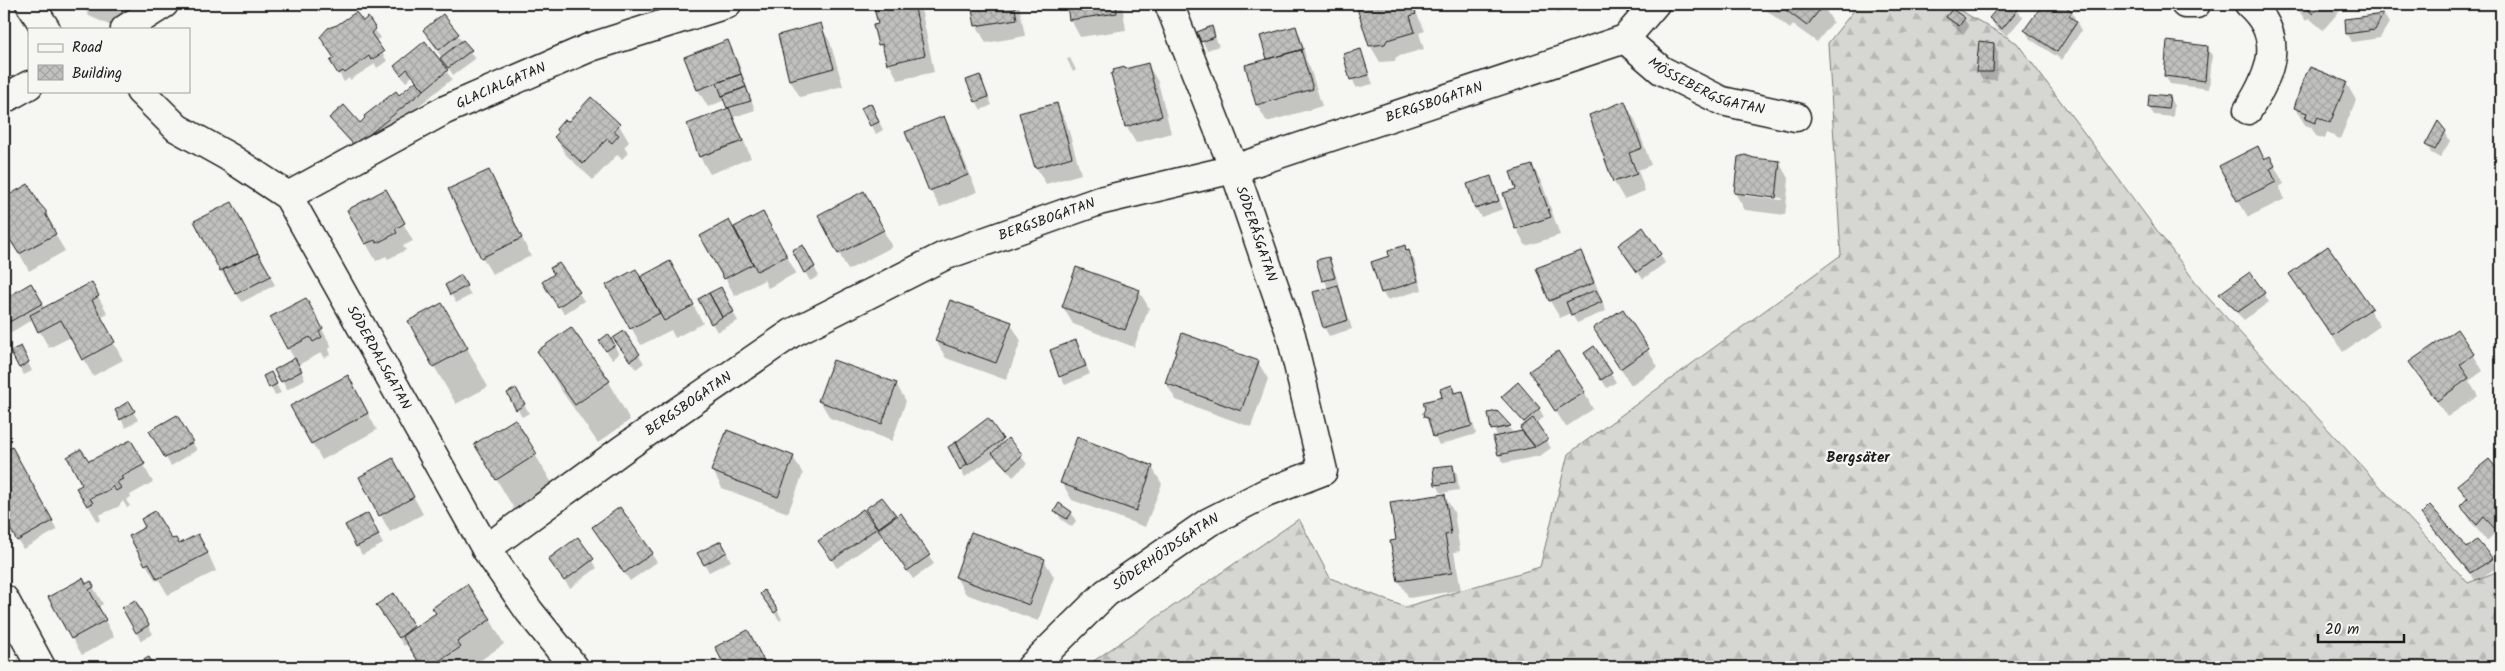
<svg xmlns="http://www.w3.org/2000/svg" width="2505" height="671" font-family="Kalam,sans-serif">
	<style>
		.forest { fill: url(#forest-firs); stroke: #797977 }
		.shadow { fill: #0003; fill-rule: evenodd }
		.building { fill: url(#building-cross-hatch); stroke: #1c1c1c }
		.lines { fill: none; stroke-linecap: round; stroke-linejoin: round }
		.minor-casing { stroke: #1c1c1c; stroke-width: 31 }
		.tertiary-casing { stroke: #1c1c1c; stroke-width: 31 }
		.minor { stroke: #f6f6f2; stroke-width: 28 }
		.tertiary { stroke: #f6f6f2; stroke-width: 28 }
		.labels { text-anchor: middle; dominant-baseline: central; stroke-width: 4.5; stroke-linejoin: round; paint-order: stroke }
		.street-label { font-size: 14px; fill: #1c1c1c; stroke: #f6f6f2 }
		.neighbourhood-label { font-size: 15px; font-weight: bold; fill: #1c1c1c; stroke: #f6f6f2 }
	</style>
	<defs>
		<pattern id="forest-firs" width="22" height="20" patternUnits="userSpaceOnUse" patternTransform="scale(1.25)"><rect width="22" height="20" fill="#d6d6d2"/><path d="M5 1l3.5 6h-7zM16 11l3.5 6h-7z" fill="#b7b7b4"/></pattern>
		<pattern id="building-cross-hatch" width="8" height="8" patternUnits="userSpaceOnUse" patternTransform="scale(1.25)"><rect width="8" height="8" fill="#c0c0bd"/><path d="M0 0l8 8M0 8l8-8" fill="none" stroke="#a4a4a2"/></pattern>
	</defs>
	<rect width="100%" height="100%" fill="#f6f6f2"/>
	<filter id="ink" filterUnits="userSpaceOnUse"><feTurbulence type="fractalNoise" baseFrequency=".02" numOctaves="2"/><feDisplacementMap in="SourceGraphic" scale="10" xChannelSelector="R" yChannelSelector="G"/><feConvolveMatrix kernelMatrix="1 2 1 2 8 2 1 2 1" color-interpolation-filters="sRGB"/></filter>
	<g filter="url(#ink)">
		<path class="forest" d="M 1859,4 L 1949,4 L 2017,43 L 2203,292 L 2468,583 L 2501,570 L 2501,667 L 1085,667 L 1299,519 L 1330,578 L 1405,607 L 1540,567 L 1568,454 L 1841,255 L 1828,43 Z"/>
		<path class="shadow" d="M 82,4 L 167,4 L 118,29 L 89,16 Z
			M 456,4 L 471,4 L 461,11 Z
			M 917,4 L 922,13 L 934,72 L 898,80 L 879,44 L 879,25 L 875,5 Z
			M 972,4 L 1019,4 L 1025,36 L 986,43 L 977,26 Z
			M 1068,4 L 1122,4 L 1126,30 L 1080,37 L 1071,20 Z
			M 1374,4 L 1412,4 L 1425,31 L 1419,33 L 1424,49 L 1396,57 L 1395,61 L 1380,62 L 1370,45 L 1358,8 Z
			M 1553,4 L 1576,4 L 1578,9 L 1570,12 L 1568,8 L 1558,13 Z
			M 1759,4 L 1822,4 L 1833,22 L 1817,42 L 1793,25 L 1790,29 Z
			M 2002,4 L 2012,4 L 2023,17 L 2007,36 L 1995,27 L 1991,18 Z
			M 2044,4 L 2050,4 L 2059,10 L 2072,12 L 2081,31 L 2062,60 L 2030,39 L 2025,30 Z
			M 2294,4 L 2346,4 L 2323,30 L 2309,18 L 2306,21 Z
			M 2384,15 L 2389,23 L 2380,38 L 2352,42 L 2347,33 L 2346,20 Z
			M 443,16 L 475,59 L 453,75 L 424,30 Z
			M 1947,17 L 1964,19 L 1969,27 L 1964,34 L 1952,25 Z
			M 362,23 L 375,30 L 380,38 L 375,41 L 387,61 L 377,68 L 375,64 L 350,80 L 349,78 L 344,82 L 332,61 Z
			M 820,25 L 830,42 L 843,86 L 800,97 L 790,80 L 779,36 Z
			M 1295,27 L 1300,35 L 1306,58 L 1305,58 L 1310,68 L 1322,106 L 1267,122 L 1257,105 L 1247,66 L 1269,60 Z
			M 1211,28 L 1219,46 L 1207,50 L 1198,32 Z
			M 728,42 L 737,59 L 755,110 L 734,117 L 751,158 L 710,174 L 700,157 L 688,124 L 729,109 L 725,100 L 708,107 L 698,90 L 686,58 Z
			M 424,43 L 452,79 L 360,154 L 331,118 L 344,107 L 360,125 L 366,119 L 365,117 L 395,92 L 399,96 L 417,82 L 412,76 L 406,82 L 401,76 L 410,66 L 400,74 L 395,66 Z
			M 1994,44 L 1998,52 L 1997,80 L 1982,80 L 1978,72 Z
			M 2208,47 L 2212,56 L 2209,89 L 2170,84 L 2165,76 Z
			M 1360,50 L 1373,84 L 1356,88 L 1344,55 Z
			M 1070,58 L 1076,70 L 1073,72 L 1067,59 Z
			M 1148,65 L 1158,82 L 1171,133 L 1136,143 L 1126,126 Z
			M 980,76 L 992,105 L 981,110 L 976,101 Z
			M 2346,83 L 2356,100 L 2340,139 L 2327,133 L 2325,139 L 2316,136 L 2311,127 L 2305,125 L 2295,108 Z
			M 2169,97 L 2174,106 L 2173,117 L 2154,115 L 2149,107 Z
			M 1625,103 L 1635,120 L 1651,165 L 1638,170 L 1645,191 L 1624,199 L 1614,182 L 1590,116 Z
			M 1056,104 L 1066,121 L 1081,174 L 1046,184 L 1036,167 Z
			M 863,108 L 875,113 L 883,130 L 876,134 Z
			M 944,118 L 954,135 L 977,192 L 940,207 L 930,190 Z
			M 619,125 L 629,142 L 624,147 L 628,153 L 622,159 L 617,155 L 593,180 L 566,155 L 556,138 Z
			M 2445,132 L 2450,141 L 2440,158 L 2431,153 L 2427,145 Z
			M 1739,158 L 1779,162 L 1789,180 L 1785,215 L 1745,210 L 1735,193 ZM 1745,193 L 1782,198 L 1782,200 L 1745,196 Z
			M 2270,158 L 2284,184 L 2279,187 L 2285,199 L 2248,217 L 2238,200 Z
			M 1532,166 L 1542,183 L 1560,235 L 1526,246 L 1516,228 L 1517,190 Z
			M 488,171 L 531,256 L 492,274 L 482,257 Z
			M 1491,178 L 1503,209 L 1481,217 L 1476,209 Z
			M 28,186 L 55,229 L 55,234 L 65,251 L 29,271 L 4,225 L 4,199 Z
			M 385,191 L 413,241 L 403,246 L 406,250 L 388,259 L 386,256 L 376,261 L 348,211 Z
			M 873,210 L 892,247 L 848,270 L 839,253 Z
			M 763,213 L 796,273 L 768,288 L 764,280 L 735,296 L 702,236 L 733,229 Z
			M 241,221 L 275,285 L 242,302 L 221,271 L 196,222 Z
			M 802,246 L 819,276 L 810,281 L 793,251 Z
			M 1405,247 L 1414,260 L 1422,290 L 1387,300 L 1382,292 Z
			M 2328,248 L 2380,326 L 2343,352 L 2290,274 Z
			M 1580,252 L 1590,269 L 1606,311 L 1577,323 L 1571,313 L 1560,318 L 1550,301 Z
			M 1624,254 L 1660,254 L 1665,263 L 1643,279 Z
			M 1328,258 L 1333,266 L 1352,329 L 1329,336 L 1324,327 L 1328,289 L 1318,261 Z
			M 2250,273 L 2269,302 L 2244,320 L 2226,302 L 2221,294 Z
			M 461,277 L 471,295 L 456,303 L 446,285 Z
			M 679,279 L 703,323 L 675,338 L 671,330 L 641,345 L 608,286 Z
			M 30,284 L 45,309 L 91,284 L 108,314 L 100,318 L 123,360 L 93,376 L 71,337 L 49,348 L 33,319 L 10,333 L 4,323 L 4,300 Z
			M 720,289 L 738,321 L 717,332 L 699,299 Z
			M 549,291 L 579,293 L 584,301 L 564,314 Z
			M 1139,291 L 1149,308 L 1134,347 L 1073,324 L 1063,307 Z
			M 1623,310 L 1658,367 L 1631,385 L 1605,345 Z
			M 315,317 L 332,347 L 328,349 L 330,355 L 324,358 L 321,353 L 298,365 L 305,379 L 287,390 L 276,370 L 295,360 L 271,318 Z
			M 1011,324 L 1021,341 L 1006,380 L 946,358 L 936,341 Z
			M 624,332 L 644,363 L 636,369 L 620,347 Z
			M 1075,341 L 1090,374 L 1065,385 L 1060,376 Z
			M 464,342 L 488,387 L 456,404 L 434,366 Z
			M 614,345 L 619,354 L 612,359 L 605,349 Z
			M 1594,348 L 1616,382 L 1607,388 L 1590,362 Z
			M 4,351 L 9,361 L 4,364 Z
			M 11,352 L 25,356 L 32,371 L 24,375 Z
			M 539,352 L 609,382 L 630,420 L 598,443 L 561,390 Z
			M 2473,354 L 2483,371 L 2469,381 L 2478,396 L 2447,417 L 2411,362 Z
			M 1258,362 L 1268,379 L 1251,427 L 1176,400 L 1166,383 Z
			M 270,374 L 281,393 L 275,395 L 265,377 Z
			M 896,384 L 906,401 L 892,441 L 830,418 L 820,401 Z
			M 1452,387 L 1456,394 L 1463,392 L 1467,401 L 1476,434 L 1439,445 L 1425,416 Z
			M 1541,388 L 1584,392 L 1593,409 L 1566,427 Z
			M 516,390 L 529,413 L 522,417 L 509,394 Z
			M 357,393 L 377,430 L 322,460 L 312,443 Z
			M 1503,397 L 1539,408 L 1544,417 L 1536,424 L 1551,448 L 1540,456 L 1504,463 L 1499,455 L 1497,437 L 1489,414 L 1497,413 L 1514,434 L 1524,432 L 1525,425 Z
			M 128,403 L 138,420 L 126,428 L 116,410 Z
			M 176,416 L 197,450 L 171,466 L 150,432 Z
			M 988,420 L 1004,444 L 1008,440 L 1027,464 L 1013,477 L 995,456 L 965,477 L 950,448 Z
			M 515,421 L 558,493 L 519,517 L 476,445 Z
			M 130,442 L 153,482 L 130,495 L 131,497 L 126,500 L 130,506 L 127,508 L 123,501 L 118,507 L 99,515 L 101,520 L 98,522 L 78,488 Z
			M 12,449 L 57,530 L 23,549 L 4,515 L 4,454 Z
			M 793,457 L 803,474 L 788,513 L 722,488 L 713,471 Z
			M 2488,461 L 2501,476 L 2501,540 L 2495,533 L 2487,541 L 2472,523 L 2462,506 L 2467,501 L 2458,485 Z
			M 1453,466 L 1457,474 L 1459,490 L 1441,493 L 1437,484 Z
			M 1152,467 L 1162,484 L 1145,527 L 1072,500 L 1062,483 Z
			M 403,477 L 423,514 L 390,532 L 360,478 Z
			M 1444,495 L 1454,512 L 1460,551 L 1454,552 L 1461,590 L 1409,598 L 1399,581 L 1392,542 L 1398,542 Z
			M 882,498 L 896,518 L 900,514 L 934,564 L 913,579 L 883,536 L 837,568 L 819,541 L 874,523 L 866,510 Z
			M 619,509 L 657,562 L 630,581 L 598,536 Z
			M 1056,511 L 1071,512 L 1076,521 L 1072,527 L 1061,519 Z
			M 2422,515 L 2467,550 L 2492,560 L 2496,568 L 2476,581 Z
			M 372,523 L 383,544 L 362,555 L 346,526 Z
			M 130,537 L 172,541 L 179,545 L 208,553 L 216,571 L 168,595 L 159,580 L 156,581 Z
			M 578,539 L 597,568 L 570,588 L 554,567 Z
			M 721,542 L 731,561 L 709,572 L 699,554 Z
			M 1044,560 L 1054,577 L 1038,621 L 966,594 L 956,577 Z
			M 91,583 L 103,604 L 98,607 L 114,637 L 82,655 L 72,638 L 86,586 Z
			M 135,602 L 153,634 L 141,641 L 123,609 Z
			M 766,602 L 777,610 L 782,619 L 780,621 Z
			M 383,614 L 408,621 L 414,629 L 490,619 L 504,644 L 471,667 L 421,667 L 407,644 L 404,646 Z
			M 752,640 L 766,667 L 727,667 L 717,647 Z"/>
		<path class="building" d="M 873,4 L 914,4 L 925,55 L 887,64 L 882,44 L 878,45 L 873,25 L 878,24 Z
			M 971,4 L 1014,4 L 1017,19 L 975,26 Z
			M 1067,4 L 1116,4 L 1117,13 L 1069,20 Z
			M 1370,4 L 1413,4 L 1416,14 L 1410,16 L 1415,32 L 1387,40 L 1385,44 L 1369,46 L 1357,8 Z
			M 1769,4 L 1824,4 L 1807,26 L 1783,8 L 1780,12 Z
			M 2001,4 L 2014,4 L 2019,8 L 2002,29 L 1989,18 Z
			M 2043,4 L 2052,4 L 2059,8 L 2062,4 L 2072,11 L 2069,16 L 2077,22 L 2057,52 L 2024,30 Z
			M 2301,4 L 2322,4 L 2313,14 Z
			M 1952,9 L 1965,18 L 1959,26 L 1946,17 Z
			M 356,12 L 363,21 L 368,17 L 376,29 L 371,33 L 384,52 L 371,60 L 369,56 L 345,73 L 343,71 L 338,74 L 330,61 L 334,58 L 320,37 L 328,28 L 337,25 Z
			M 443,14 L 459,34 L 439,50 L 423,30 Z
			M 2383,14 L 2375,30 L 2346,34 L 2345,19 Z
			M 821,23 L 834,68 L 789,80 L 778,35 Z
			M 1212,26 L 1215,37 L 1201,42 L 1197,32 Z
			M 1296,26 L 1303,49 L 1267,59 L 1260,36 Z
			M 463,40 L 472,50 L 448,68 L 440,58 Z
			M 728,40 L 741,74 L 697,90 L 684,57 Z
			M 425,41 L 448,70 L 424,90 L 407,69 L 401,75 L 394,66 Z
			M 1979,41 L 1994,43 L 1993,72 L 1976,72 Z
			M 2167,41 L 2208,46 L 2205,81 L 2164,76 Z
			M 1361,49 L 1369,75 L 1350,80 L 1343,54 Z
			M 1301,50 L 1313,89 L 1256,105 L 1245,65 Z
			M 1148,63 L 1162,116 L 1125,127 L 1111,74 L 1114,72 L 1113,70 L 1125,67 L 1125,69 Z
			M 2310,67 L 2347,82 L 2330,123 L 2318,117 L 2315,123 L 2305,119 L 2307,113 L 2294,108 L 2303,80 Z
			M 741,74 L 746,87 L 722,96 L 717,83 Z
			M 980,75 L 988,97 L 975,102 L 966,80 Z
			M 416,81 L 424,90 L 355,146 L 329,118 L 344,105 L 360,123 L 365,118 L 364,116 L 396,91 L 399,95 Z
			M 746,87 L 751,101 L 727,108 L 722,96 Z
			M 2149,94 L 2170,96 L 2168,109 L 2148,107 Z
			M 591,97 L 620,124 L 614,131 L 619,135 L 612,143 L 607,139 L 583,164 L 554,137 L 558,133 L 556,129 L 564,120 L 569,121 Z
			M 1625,101 L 1642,148 L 1629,153 L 1637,174 L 1613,182 L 1589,115 Z
			M 871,103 L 879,122 L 870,126 L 861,108 Z
			M 1057,103 L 1072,157 L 1035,168 L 1019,113 Z
			M 729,108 L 743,141 L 699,157 L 687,124 Z
			M 944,116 L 968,175 L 929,191 L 905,132 Z
			M 2438,121 L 2446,131 L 2435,150 L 2425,145 Z
			M 2258,146 L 2264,159 L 2270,156 L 2275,166 L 2270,169 L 2276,182 L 2237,201 L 2219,166 Z
			M 1745,155 L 1754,158 L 1780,161 L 1776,198 L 1734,193 L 1738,157 Z
			M 1532,165 L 1551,217 L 1515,229 L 1503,193 L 1516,189 L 1510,172 Z
			M 489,170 L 522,238 L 481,258 L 448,189 Z
			M 1491,176 L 1499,201 L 1475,209 L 1467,184 Z
			M 28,184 L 39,203 L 46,211 L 46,215 L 56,234 L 19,254 L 4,230 L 4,198 Z
			M 386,189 L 405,223 L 395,229 L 397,233 L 377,243 L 375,240 L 365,244 L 347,210 Z
			M 864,191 L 884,230 L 838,254 L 818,215 Z
			M 232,202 L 258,253 L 220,271 L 194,221 Z
			M 763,212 L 787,256 L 757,271 L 734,227 Z
			M 729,220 L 753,264 L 724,279 L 700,236 Z
			M 1643,227 L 1661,254 L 1637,272 L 1618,245 Z
			M 803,245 L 815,267 L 804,273 L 792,250 Z
			M 1405,245 L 1406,251 L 1409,250 L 1418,281 L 1381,293 L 1371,262 L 1389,256 L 1388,251 Z
			M 2328,246 L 2372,308 L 2332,336 L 2289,274 Z
			M 1581,251 L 1594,283 L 1549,301 L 1536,268 Z
			M 258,253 L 271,276 L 236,294 L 223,270 Z
			M 1329,257 L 1335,278 L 1322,281 L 1316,260 Z
			M 670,261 L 694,305 L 664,321 L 640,277 Z
			M 559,263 L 580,292 L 558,307 L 542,282 L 554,274 L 550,268 Z
			M 1076,267 L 1140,290 L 1125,330 L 1062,307 Z
			M 636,269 L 660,313 L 630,329 L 606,285 Z
			M 2250,272 L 2265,293 L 2238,312 L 2219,294 Z
			M 461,275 L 467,286 L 450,295 L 445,285 Z
			M 92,282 L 99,296 L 92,300 L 115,342 L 82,360 L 61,320 L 38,332 L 30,315 Z
			M 31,283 L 43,303 L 4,325 L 4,299 Z
			M 1338,285 L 1348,320 L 1323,328 L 1313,292 Z
			M 721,287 L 734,312 L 722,317 L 709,293 Z
			M 1596,290 L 1602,302 L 1571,315 L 1566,302 Z
			M 709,293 L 722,317 L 711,324 L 698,299 Z
			M 306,298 L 323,329 L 319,332 L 322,337 L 313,342 L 310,337 L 287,349 L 270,317 Z
			M 950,300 L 1012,322 L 996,363 L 935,341 Z
			M 442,303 L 468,348 L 433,367 L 408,321 Z
			M 1623,309 L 1649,349 L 1620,369 L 1593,328 Z
			M 571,327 L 610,381 L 575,405 L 537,351 Z
			M 2457,329 L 2474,354 L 2460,365 L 2469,378 L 2437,401 L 2409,362 Z
			M 624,331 L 640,354 L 630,361 L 613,338 Z
			M 1182,333 L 1259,361 L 1241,411 L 1165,383 Z
			M 608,334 L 615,345 L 606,351 L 599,341 Z
			M 1076,340 L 1086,366 L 1059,377 L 1050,350 Z
			M 21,346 L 29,362 L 19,368 L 10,351 Z
			M 1594,346 L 1612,373 L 1601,380 L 1584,353 Z
			M 1558,351 L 1585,392 L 1555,411 L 1529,371 Z
			M 295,358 L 302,371 L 281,382 L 274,370 Z
			M 833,360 L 897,383 L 882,424 L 818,401 Z
			M 271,372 L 277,384 L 269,388 L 263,376 Z
			M 348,375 L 368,413 L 311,444 L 290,406 Z
			M 1518,382 L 1540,408 L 1524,422 L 1501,397 Z
			M 1452,385 L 1454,393 L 1463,391 L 1472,426 L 1433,437 L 1428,418 L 1424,417 L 1423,413 L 1425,409 L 1423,402 L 1442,397 L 1440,389 Z
			M 516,388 L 525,404 L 516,410 L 507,393 Z
			M 129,401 L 135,411 L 120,420 L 115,410 Z
			M 1497,411 L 1511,426 L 1491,430 L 1488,413 Z
			M 177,415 L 193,442 L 165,458 L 149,431 Z
			M 988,418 L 1003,439 L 968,465 L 956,442 Z
			M 1533,418 L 1548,439 L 1535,447 L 1520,428 Z
			M 515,419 L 537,454 L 496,480 L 474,444 Z
			M 727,430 L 794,456 L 778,497 L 711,471 Z
			M 1522,431 L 1535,447 L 1498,455 L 1493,437 Z
			M 1077,437 L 1153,466 L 1136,511 L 1060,483 Z
			M 1008,438 L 1023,455 L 1007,469 L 992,453 Z
			M 131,440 L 145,464 L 121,477 L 123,479 L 117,482 L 121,488 L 116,491 L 112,486 L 109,490 L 90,498 L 93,503 L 87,506 L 76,488 L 82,485 L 67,457 L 81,449 L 89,461 Z
			M 956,442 L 967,464 L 960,470 L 948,447 Z
			M 12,447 L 53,521 L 17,541 L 4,518 L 4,452 Z
			M 393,458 L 414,497 L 379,516 L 359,477 Z
			M 2489,459 L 2501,474 L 2501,527 L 2497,531 L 2484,517 L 2477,525 L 2460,506 L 2468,498 L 2457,485 Z
			M 1453,465 L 1455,482 L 1435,485 L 1433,467 Z
			M 1445,494 L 1451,534 L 1445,535 L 1452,573 L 1398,581 L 1390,541 L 1396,540 L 1390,502 Z
			M 882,497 L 896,515 L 878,528 L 865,509 Z
			M 1059,503 L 1072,512 L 1067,519 L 1054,511 Z
			M 2430,505 L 2467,548 L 2477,540 L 2493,559 L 2470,573 L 2421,514 Z
			M 620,507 L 653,553 L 624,573 L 592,527 Z
			M 863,509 L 877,528 L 832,560 L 818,541 Z
			M 155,511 L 172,539 L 176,538 L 179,544 L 198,534 L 208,553 L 157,579 L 149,563 L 145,565 L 129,536 L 145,527 L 141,519 Z
			M 368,513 L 379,535 L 356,547 L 345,525 Z
			M 901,513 L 930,555 L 907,571 L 878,529 Z
			M 971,532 L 1045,559 L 1029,605 L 955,577 Z
			M 578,537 L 594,559 L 564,581 L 548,559 Z
			M 721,541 L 727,552 L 704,565 L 697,553 Z
			M 83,578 L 86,584 L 91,581 L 94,587 L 89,590 L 106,620 L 71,639 L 48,597 Z
			M 467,584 L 491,619 L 457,642 L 461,647 L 430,667 L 422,667 L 402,636 L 436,613 L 432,608 Z
			M 764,590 L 778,610 L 774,613 L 760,594 Z
			M 394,593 L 414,626 L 399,638 L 376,605 Z
			M 135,600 L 149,625 L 136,633 L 122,608 Z
			M 748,630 L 766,665 L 725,667 L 715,647 Z
			M 149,657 L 154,667 L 130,667 Z"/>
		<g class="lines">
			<g class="minor-casing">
				<g id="minor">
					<path d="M 30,4 L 46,29"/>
					<path d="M 2185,4 L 2196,4"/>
					<path id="s1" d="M 1625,39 L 1661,70 L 1722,101 L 1796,117"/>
					<path id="s2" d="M 140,91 L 177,128 L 229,157 L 288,196 L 486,549 L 529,611 L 574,667"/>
					<path d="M 2248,110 C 2271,74 2286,37 2249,4"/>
					<path id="s3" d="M 288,196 L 445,110 L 591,47 L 727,4"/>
					<path id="s4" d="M 486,549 L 623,449 L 792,333 L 944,256 L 1099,201 L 1234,169 L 1625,39 L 1655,4"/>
					<path d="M 4,599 L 41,667"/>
					<path id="s5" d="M 1031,667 L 1106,593 L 1209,522 L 1266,493 L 1323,471 L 1291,335 L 1234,169 L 1169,4"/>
				</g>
			</g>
			<g class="tertiary-casing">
				<path id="tertiary" d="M 125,29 L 164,4
					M 4,99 L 29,85"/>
			</g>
			<use href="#minor" class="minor"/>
			<use href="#tertiary" class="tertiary"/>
		</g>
	</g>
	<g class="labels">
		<g class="street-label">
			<text stroke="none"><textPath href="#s1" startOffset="96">MÖSSEBERGSGATAN</textPath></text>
			<text stroke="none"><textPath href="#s3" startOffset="240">GLACIALGATAN</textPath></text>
			<text stroke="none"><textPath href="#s4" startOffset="1059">BERGSBOGATAN</textPath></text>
			<text stroke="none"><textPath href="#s4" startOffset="654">BERGSBOGATAN</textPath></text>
			<text transform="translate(1256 234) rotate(71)">SÖDERÅSGATAN</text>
			<text stroke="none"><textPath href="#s2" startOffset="368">SÖDERDALSGATAN</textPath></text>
			<text stroke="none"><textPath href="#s4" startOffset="249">BERGSBOGATAN</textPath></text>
			<text stroke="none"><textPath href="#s5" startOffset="178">SÖDERHÖJDSGATAN</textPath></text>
		</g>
		<g class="neighbourhood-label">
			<text x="1858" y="458">Bergsäter</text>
		</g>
	</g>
	<rect width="2505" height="671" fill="none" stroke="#f6f6f2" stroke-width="20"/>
	<rect x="10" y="10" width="2485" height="651" fill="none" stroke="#1c1c1c" stroke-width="2" filter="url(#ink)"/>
	<rect x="28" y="28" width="162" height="65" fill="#f6f6f2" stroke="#9f9f9c"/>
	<rect x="38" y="44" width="25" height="8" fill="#f6f6f2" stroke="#9f9f9c"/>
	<text x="72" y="52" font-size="15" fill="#1c1c1c">Road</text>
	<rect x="38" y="65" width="25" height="15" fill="url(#building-cross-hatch)" stroke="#9f9f9c"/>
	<text x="72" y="78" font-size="15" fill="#1c1c1c">Building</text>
	<path d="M2318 634v8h86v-8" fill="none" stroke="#1c1c1c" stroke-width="2.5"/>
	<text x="2325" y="634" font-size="15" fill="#1c1c1c" stroke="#f6f6f2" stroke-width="4" paint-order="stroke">20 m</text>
</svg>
